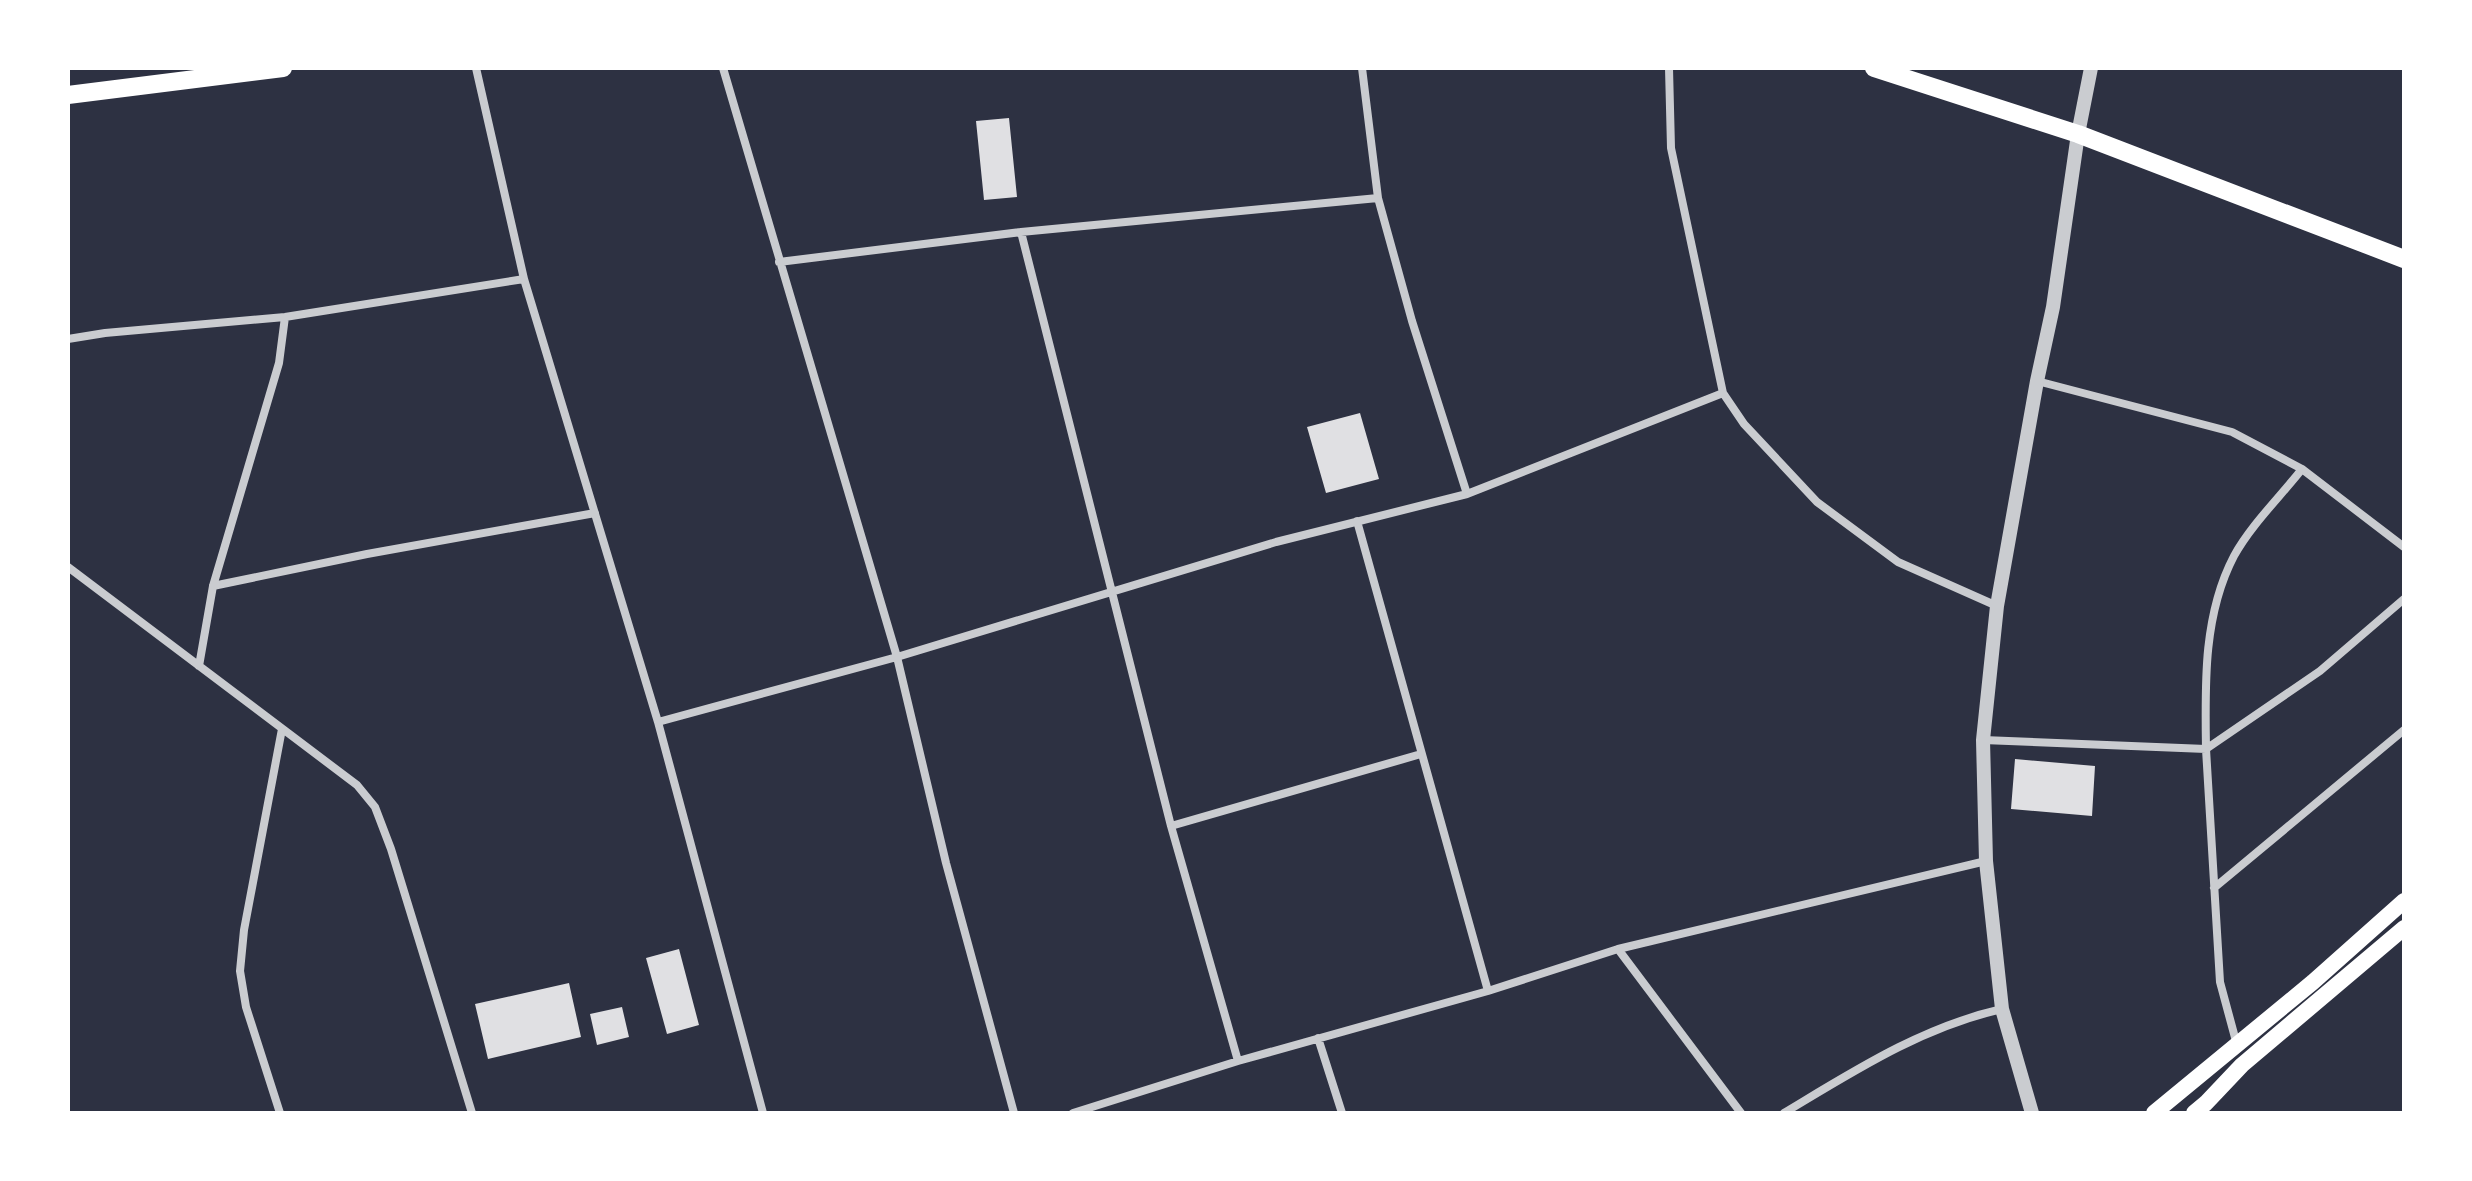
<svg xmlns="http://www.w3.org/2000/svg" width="2472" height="1181" font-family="'Fira Sans',sans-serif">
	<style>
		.building { fill: #e0e0e3 }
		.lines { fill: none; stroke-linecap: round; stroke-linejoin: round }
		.minor { stroke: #caccd0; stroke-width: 8 }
		.tertiary { stroke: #caccd0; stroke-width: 14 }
		.secondary { stroke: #fff; stroke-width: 16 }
		.primary { stroke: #fff; stroke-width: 18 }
	</style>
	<rect width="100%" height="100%" fill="#2d3142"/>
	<path class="building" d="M 1009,118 L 1017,197 L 984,200 L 976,121 Z
		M 1360,413 L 1379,479 L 1326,493 L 1307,427 Z
		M 2015,759 L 2095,766 L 2092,816 L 2011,809 Z
		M 679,949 L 699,1025 L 667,1034 L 646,958 Z
		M 569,983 L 581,1037 L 488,1059 L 475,1004 Z
		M 622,1007 L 629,1037 L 597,1045 L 590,1014 Z"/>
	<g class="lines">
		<path class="minor" d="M 476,68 L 524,279 L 658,722
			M 723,68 L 897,657 L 946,863 L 1014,1113
			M 1362,68 L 1378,198 L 1412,321 L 1467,494
			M 1669,68 L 1671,148 L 1723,393
			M 1021,232 L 1171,826 L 1238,1061
			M 779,262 L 1021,232 L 1378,198
			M 68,339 L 105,333 L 285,317 L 524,279
			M 2037,381 L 2232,432 L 2302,469 L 2404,547
			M 1357,521 L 1488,991
			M 68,567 L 357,785 L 375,807 L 391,849 L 472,1113
			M 213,586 L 367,554 L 595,513
			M 199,666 L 213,586 L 279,363 L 285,317
			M 1983,740 L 2206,749 C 2205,685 2203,615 2234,556 C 2251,525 2280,497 2302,469
			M 1171,826 L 1421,754
			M 2214,888 L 2404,730
			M 1618,949 L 1741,1113
			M 1318,1038 L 1342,1113
			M 2237,1045 L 2220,982 L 2206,749 L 2320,671 L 2404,599
			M 280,1113 L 246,1007 L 240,971 L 244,930 L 282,729
			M 763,1113 L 658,722 L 897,657 L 1276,542 L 1467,494 L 1723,393 L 1744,424 L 1817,502 L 1898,562 L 1997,606
			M 1073,1113 L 1238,1061 L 1488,991 L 1618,949 L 1986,861
			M 1784,1113 C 1854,1071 1922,1027 2002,1009"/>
		<path class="tertiary" d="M 2032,1113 L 2002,1009 L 1986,861 L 1983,740 L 1997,606 L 2037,381 L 2053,307 L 2078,134 L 2091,68"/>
		<path class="secondary" d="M 2154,1113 L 2313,982 L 2404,901
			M 2194,1113 L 2206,1103 L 2242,1065 L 2404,928"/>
		<path class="primary" d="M 1874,68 L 2078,134 L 2404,259
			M 68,95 L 283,68"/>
	</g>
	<rect width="2472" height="1181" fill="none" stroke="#ffffff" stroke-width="140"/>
</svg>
